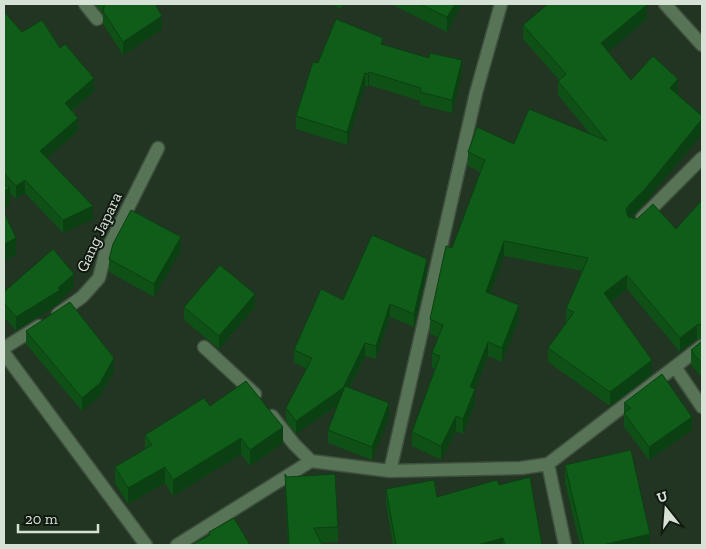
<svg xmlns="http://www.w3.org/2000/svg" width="706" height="549" font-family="'Zilla Slab',serif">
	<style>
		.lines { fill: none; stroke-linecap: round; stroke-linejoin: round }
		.minor-casing { stroke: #3f503f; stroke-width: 15 }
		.minor { stroke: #577457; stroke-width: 12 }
		.wall { fill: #0e5016 }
		.shaded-wall { fill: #0b4112 }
		.building { fill: #105d19; stroke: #0b4112 }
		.labels { text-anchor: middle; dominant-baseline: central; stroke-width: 4; stroke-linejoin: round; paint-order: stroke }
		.street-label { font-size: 16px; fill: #d6e2d6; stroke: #111911 }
	</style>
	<rect width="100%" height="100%" fill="#223422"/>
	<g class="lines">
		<g class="minor-casing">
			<path id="minor" d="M 85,4 L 97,19
				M 665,4 L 702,45
				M 642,218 L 702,158
				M 58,314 L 82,297 L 99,278 L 105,254 L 158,148
				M 204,347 L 255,394
				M 4,348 L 39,326
				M 4,353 L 146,545
				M 675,367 L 702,407
				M 272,416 L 294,444 L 311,461
				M 548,464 L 565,545
				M 390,471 L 476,93 L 501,4
				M 177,545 L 311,461 L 390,471 L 521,468 L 548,464 L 702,346"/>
		</g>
		<use href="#minor" class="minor"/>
	</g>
	<path class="wall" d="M 95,4 L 155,4 L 162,29 L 123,55 L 103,24 L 103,14 Z
		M 331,4 L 343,4 L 341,9 Z
		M 391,4 L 462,4 L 447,32 Z
		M 4,12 L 22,32 L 60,48 L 94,91 L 72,111 L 78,131 L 47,158 L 93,219 L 63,233 L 25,193 L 16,199 L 10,193 L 10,204 L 4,209 Z
		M 647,19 L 608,52 L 631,80 L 678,94 L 645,203 L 631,218 L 676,229 L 702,200 L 702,339 L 697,339 L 680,352 L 627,289 L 611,302 L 652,374 L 610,406 L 548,362 L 548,348 L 566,323 L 566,309 L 582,271 L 504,256 L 490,294 L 519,319 L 502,362 L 488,356 L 475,390 L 475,403 L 463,434 L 456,431 L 441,460 L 412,446 L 412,432 L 436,369 L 432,368 L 432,353 L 438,337 L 430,334 L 430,319 L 452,248 L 480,172 L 468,166 L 468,152 L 514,144 L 590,134 L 558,95 L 558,81 L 559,80 L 523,39 L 523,25 Z
		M 383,44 L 462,74 L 452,113 L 420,105 L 420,101 L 369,85 L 368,87 L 365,86 L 347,145 L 296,129 L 296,116 L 318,63 Z
		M 181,250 L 154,297 L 109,272 L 109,259 Z
		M 427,272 L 414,327 L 390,317 L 376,359 L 365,356 L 350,388 L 389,417 L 372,460 L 328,443 L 328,430 L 338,405 L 296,434 L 286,421 L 286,408 L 307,369 L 294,363 L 294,350 L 343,300 Z
		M 74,287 L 60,300 L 60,303 L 16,331 L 4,317 L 4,292 Z
		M 184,307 L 255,307 L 219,349 L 184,320 Z
		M 26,331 L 114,371 L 100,396 L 82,411 L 26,344 Z
		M 702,341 L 702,378 L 691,365 L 691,350 Z
		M 624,403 L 692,430 L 649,460 L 624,427 Z
		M 210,406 L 283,443 L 250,466 L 241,454 L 173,496 L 165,483 L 128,504 L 115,483 L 115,467 L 145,449 L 145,435 Z
		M 565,465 L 650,545 L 580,545 L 565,483 Z
		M 285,474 L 287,477 L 338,527 L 338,542 L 288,545 L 285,490 Z
		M 499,485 L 542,545 L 393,545 L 386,504 L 386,489 L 437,497 Z"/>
	<path class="shaded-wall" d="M 455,4 L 462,4 L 447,32 L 447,17 Z
		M 647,5 L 647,19 L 601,58 L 601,43 Z
		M 162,16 L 162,29 L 123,55 L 123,42 Z
		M 462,60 L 462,74 L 452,113 L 452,100 Z
		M 369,72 L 369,85 L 368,87 L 368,74 Z
		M 365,73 L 365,86 L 347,145 L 347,132 Z
		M 94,78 L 94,91 L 65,116 L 65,103 Z
		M 678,79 L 678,94 L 670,102 L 670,88 Z
		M 78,118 L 78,131 L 40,164 L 40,151 Z
		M 702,119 L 702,134 L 645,203 L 628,220 L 626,210 L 628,206 Z
		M 25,180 L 25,193 L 16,199 L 16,186 Z
		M 10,187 L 10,204 L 4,209 L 4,192 Z
		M 93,206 L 93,219 L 63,233 L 63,220 Z
		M 181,237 L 181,250 L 154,297 L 154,284 Z
		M 16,238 L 16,255 L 4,261 L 4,244 Z
		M 504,241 L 504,256 L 486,307 L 486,292 Z
		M 427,259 L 427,272 L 414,327 L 414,314 Z
		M 74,274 L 74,287 L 60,300 L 60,303 L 16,331 L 16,317 L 58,288 Z
		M 627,275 L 627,289 L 604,307 L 604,293 Z
		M 255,294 L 255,307 L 219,349 L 219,336 Z
		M 390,304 L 390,317 L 376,359 L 376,346 Z
		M 519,305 L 519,319 L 502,362 L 502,348 Z
		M 697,325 L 697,339 L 680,352 L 680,338 Z
		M 488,342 L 488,356 L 475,390 L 475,403 L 463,434 L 463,419 L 470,387 Z
		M 365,343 L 365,356 L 343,401 L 296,434 L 296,421 Z
		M 114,358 L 114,371 L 100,396 L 82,411 L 82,398 Z
		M 652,360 L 652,374 L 610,406 L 610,392 Z
		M 389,403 L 389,417 L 372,460 L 372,447 Z
		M 456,416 L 456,431 L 441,460 L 441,446 Z
		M 692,417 L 692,430 L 649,460 L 649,447 Z
		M 283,427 L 283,443 L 250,466 L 250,450 Z
		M 241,438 L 241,454 L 173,496 L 173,480 Z
		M 165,467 L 165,483 L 128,504 L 128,488 Z
		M 650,534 L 650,545 L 602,545 Z
		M 503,538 L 503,545 L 477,545 Z"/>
	<path class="building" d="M 105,4 L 155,4 L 162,16 L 123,42 L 103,11 Z
		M 420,4 L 455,4 L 447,17 Z
		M 548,4 L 646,4 L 647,5 L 601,43 L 631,80 L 653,56 L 678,79 L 670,88 L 702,116 L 702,119 L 645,189 L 628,206 L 626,210 L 628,217 L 637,219 L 653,204 L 676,229 L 702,200 L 702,324 L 697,325 L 680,338 L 627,275 L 604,293 L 652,360 L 610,392 L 548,348 L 574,312 L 566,309 L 588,258 L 504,241 L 486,292 L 519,305 L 502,348 L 488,342 L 470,387 L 475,389 L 463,419 L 456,416 L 441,446 L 412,432 L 440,356 L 432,353 L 443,325 L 430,319 L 446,246 L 452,248 L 485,160 L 468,152 L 477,127 L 514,144 L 529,109 L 607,141 L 558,81 L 566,74 L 523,25 Z
		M 4,12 L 22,32 L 42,20 L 60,48 L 65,44 L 94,78 L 65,103 L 78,118 L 40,151 L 93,206 L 63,220 L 25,180 L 16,186 L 4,173 Z
		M 336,19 L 383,38 L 381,44 L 429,58 L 430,53 L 462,60 L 452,100 L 420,92 L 421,88 L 369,72 L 368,74 L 365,73 L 347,132 L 296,116 L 313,62 L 318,63 Z
		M 4,185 L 10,187 L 4,192 Z
		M 131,210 L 181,237 L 154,284 L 109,259 L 113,244 Z
		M 4,212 L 16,238 L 4,244 Z
		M 372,235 L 427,259 L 414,314 L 390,304 L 376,346 L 365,343 L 343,388 L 296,421 L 286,408 L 312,358 L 294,350 L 321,289 L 343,300 Z
		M 53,249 L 74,274 L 58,288 L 60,290 L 16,317 L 4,303 L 4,292 Z
		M 220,265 L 255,294 L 219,336 L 184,307 Z
		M 70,302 L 114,358 L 100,383 L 82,398 L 26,331 Z
		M 702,341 L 702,364 L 691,350 Z
		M 662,374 L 692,417 L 649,447 L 624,413 L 631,408 L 624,403 Z
		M 246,381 L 283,427 L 250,450 L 241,438 L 173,480 L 165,467 L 128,488 L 115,467 L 152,445 L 145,435 L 204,398 L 210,406 Z
		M 345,386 L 389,403 L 372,447 L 328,430 Z
		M 631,450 L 650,534 L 602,545 L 584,545 L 565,465 Z
		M 285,474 L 287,477 L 335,474 L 338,527 L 314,528 L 322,545 L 289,545 Z
		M 530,477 L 542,545 L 505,545 L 503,538 L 477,545 L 396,545 L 386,489 L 434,480 L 437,497 L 497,480 L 499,485 Z
		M 234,518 L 250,545 L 191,545 L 210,535 L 209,532 Z"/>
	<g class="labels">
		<g class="street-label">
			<text transform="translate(99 232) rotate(-65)">Gang Japara</text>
		</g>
	</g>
	<rect width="706" height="549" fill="none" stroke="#d6e2d6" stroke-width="10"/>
	<g transform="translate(666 509) rotate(343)" stroke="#111911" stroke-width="4" paint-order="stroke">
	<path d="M0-4L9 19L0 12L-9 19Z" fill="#d6e2d6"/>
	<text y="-8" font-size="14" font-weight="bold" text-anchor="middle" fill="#d6e2d6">U</text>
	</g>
	<path d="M18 524v8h80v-8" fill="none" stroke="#d6e2d6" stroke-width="2.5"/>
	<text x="25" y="524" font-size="15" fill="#d6e2d6" stroke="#111911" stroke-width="4" paint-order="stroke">20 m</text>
</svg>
